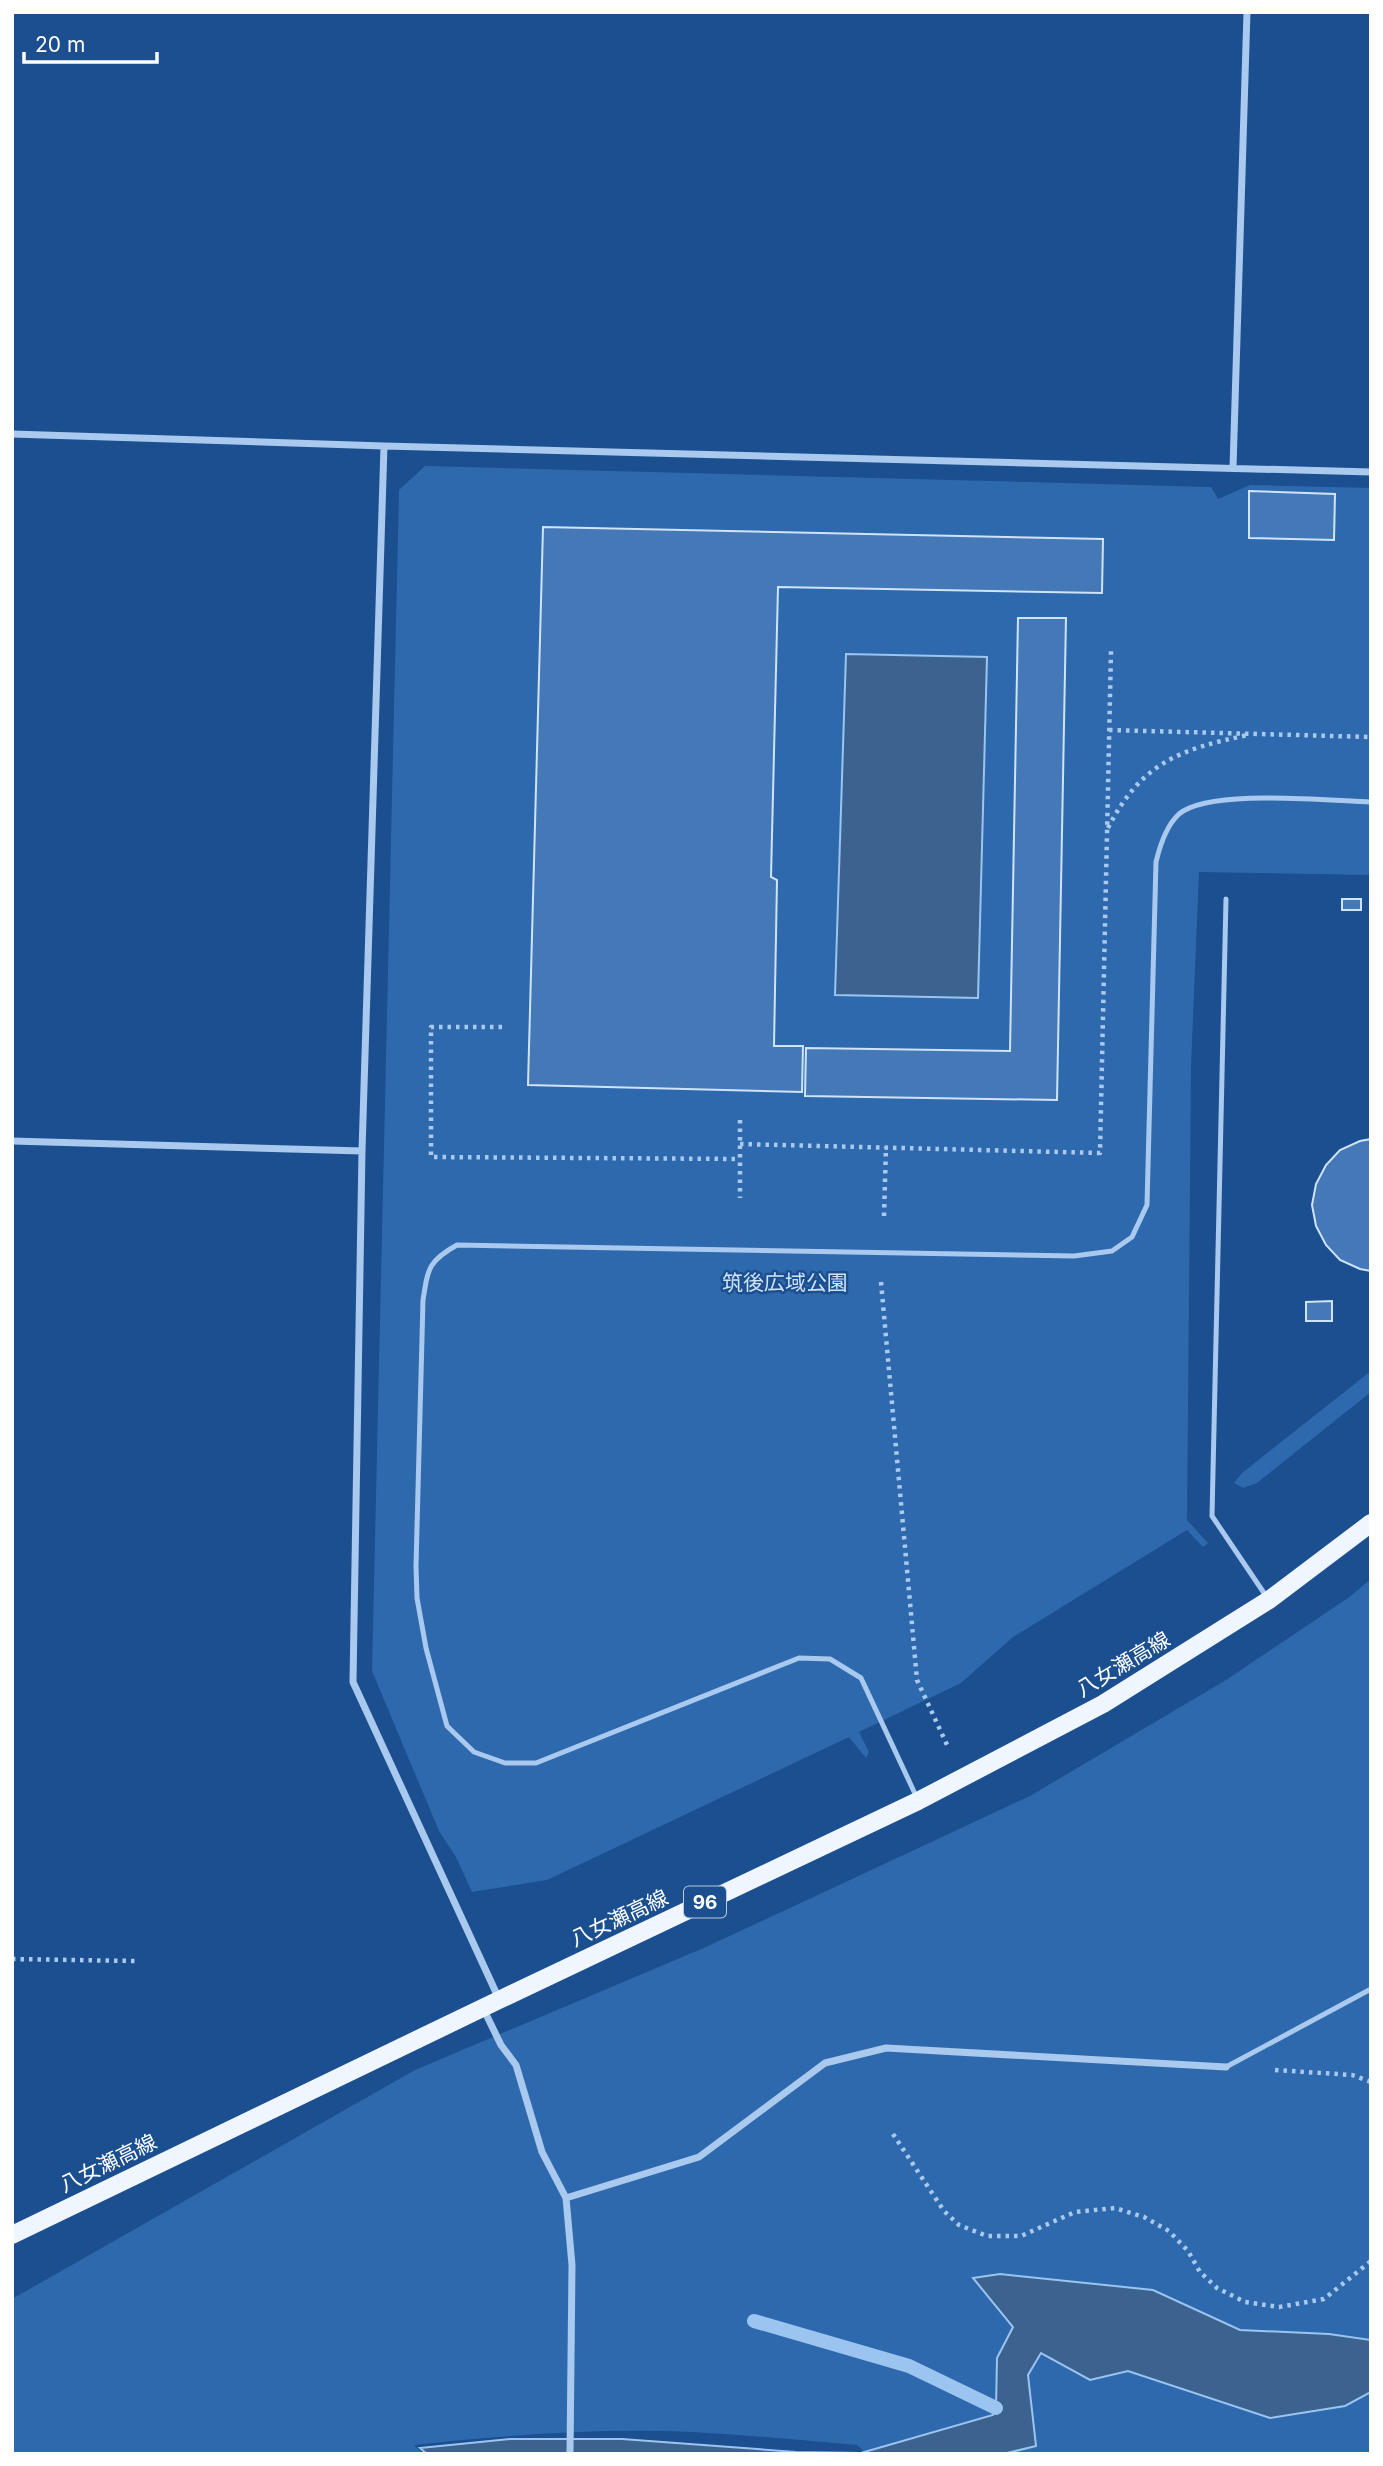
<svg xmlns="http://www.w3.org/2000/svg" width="1383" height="2466" font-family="Inter,'Noto Sans JP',sans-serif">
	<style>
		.green { fill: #2e69ad }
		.water { fill: #3c6290; stroke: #9cc4f0; stroke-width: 2 }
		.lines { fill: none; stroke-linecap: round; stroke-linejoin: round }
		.stream { stroke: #9cc4f0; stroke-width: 14 }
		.building { fill: #4478b7; stroke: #cfe3fa; stroke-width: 2 }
		.path { stroke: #a9c9ee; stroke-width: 4.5; stroke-dasharray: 3.5 5; stroke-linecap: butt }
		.lane { stroke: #a9c9ee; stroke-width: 5 }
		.street { stroke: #a9c9ee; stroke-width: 7 }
		.primary { stroke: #f0f6ff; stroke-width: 18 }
		.labels { text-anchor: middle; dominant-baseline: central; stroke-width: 5; stroke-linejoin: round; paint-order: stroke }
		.shield { fill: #1b4f8f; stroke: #bbcadd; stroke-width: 2 }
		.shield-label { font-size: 19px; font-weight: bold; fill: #fff }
		.park-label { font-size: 21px; fill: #cfe3fa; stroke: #1b4f8f }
		.street-label { font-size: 21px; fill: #fff; stroke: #1b4f8f }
	</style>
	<rect width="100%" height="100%" fill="#1b4f8f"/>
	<path class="green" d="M 425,466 L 1211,487 L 1218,499 L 1250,485 L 1371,488 L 1371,875 L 1199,872 L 1191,1066 L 1187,1520 L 1208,1543 L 1203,1547 L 1187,1530 L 1013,1637 L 961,1683 L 859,1732 L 869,1752 L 866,1758 L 849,1737 L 547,1880 L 472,1892 L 456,1857 L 439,1831 L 372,1671 L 399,490 Z
		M 1371,1371 L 1371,1392 L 1257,1483 L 1243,1488 L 1234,1483 L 1242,1473 Z
		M 1371,1579 L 1371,2454 L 867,2454 L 857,2445 C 802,2440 747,2435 692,2432 C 599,2428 507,2435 414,2445 L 423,2454 L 12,2454 L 12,2299 L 415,2070 L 706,1947 L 1030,1796 L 1226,1680 L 1348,1598 Z"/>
	<path class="water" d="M 846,654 L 987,657 L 978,998 L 835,995 Z
		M 1000,2274 L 1153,2290 L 1240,2330 L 1329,2334 L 1371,2340 L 1371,2392 L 1345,2406 L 1270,2418 L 1128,2371 L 1090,2380 L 1041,2353 L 1028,2375 L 1036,2446 L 1003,2454 L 427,2454 L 420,2448 L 510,2439 L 622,2439 L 796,2452 L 861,2453 L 993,2415 L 996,2408 L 997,2358 L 1013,2327 L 973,2278 Z"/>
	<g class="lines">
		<path class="stream" d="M 754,2321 L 909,2366 L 996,2408"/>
	</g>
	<path class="building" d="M 1249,491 L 1335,494 L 1334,540 L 1249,538 Z
		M 543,527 L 1103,539 L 1102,593 L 778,587 L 771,877 L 777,880 L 774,1046 L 803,1046 L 802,1092 L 528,1085 Z
		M 1018,618 L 1066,618 L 1057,1100 L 805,1096 L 806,1048 L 1010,1051 Z
		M 1342,899 L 1361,899 L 1361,910 L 1342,910 Z
		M 1371,1139 L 1371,1271 L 1360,1269 L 1340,1260 L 1326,1245 L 1316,1226 L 1312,1205 L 1316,1184 L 1326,1165 L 1340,1150 L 1360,1141 Z
		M 1332,1301 L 1332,1321 L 1306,1321 L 1306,1302 Z"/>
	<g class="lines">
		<path class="path" d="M 1109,730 L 1371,737
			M 1108,828 C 1141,763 1180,749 1248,735
			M 502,1027 L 431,1027 L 431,1157 L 740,1159
			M 740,1120 L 740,1198
			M 740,1144 L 1100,1153 L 1111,651
			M 884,1216 L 886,1147
			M 881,1282 L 917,1680 L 948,1747
			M 12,1959 L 135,1961
			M 1275,2070 L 1352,2075 L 1371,2082
			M 893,2134 L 944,2211 L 959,2225 L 987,2236 L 1021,2236 L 1075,2212 L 1115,2208 L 1144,2217 L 1169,2231 L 1188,2251 L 1200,2272 L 1217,2288 L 1245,2302 L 1279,2307 L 1324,2299 L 1371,2261"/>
		<path class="lane" d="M 1226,899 L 1212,1516 L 1266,1596
			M 917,1798 L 861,1678 L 830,1659 L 799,1658 L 536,1763 L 505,1763 L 474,1752 L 447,1726 L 426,1648 L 417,1598 L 416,1566 L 423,1300 C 428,1269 428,1261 457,1245 L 1074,1256 L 1112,1251 L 1132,1237 L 1147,1205 L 1156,862 C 1160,845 1166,826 1179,814 C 1210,788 1329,801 1371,802
			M 1226,2067 L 1371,1989"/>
		<path class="street" d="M 12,434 L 384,446 L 1371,472
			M 384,446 L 362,1151 L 353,1682 L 499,1999
			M 1233,468 L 1247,12
			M 12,1141 L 362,1151
			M 483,2008 L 501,2045 L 516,2065 L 542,2152 L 566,2198 L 572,2265 L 570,2454
			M 566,2198 L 699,2157 L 825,2063 L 886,2048 L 1226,2067"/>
		<path class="primary" d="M 12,2235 L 499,2000 L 918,1801 L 1103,1704 L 1269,1600 L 1371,1523"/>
	</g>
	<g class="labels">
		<rect class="shield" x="684" y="1886.5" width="42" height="31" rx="5"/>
		<g class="shield-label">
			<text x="705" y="1902">96</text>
		</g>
		<g class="park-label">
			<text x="785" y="1282">筑後広域公園</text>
		</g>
		<g class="street-label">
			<text transform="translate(1123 1664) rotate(-31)">八女瀬高線</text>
			<text transform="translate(619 1918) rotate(-25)">八女瀬高線</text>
			<text transform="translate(108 2163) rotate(-26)">八女瀬高線</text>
		</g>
	</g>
	<rect width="1383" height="2466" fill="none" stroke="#ffffff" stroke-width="28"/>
	<path d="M24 52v10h133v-10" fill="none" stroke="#ffffff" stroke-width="3.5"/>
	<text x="35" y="52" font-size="21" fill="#ffffff" stroke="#1b4f8f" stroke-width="5" paint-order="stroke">20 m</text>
</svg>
